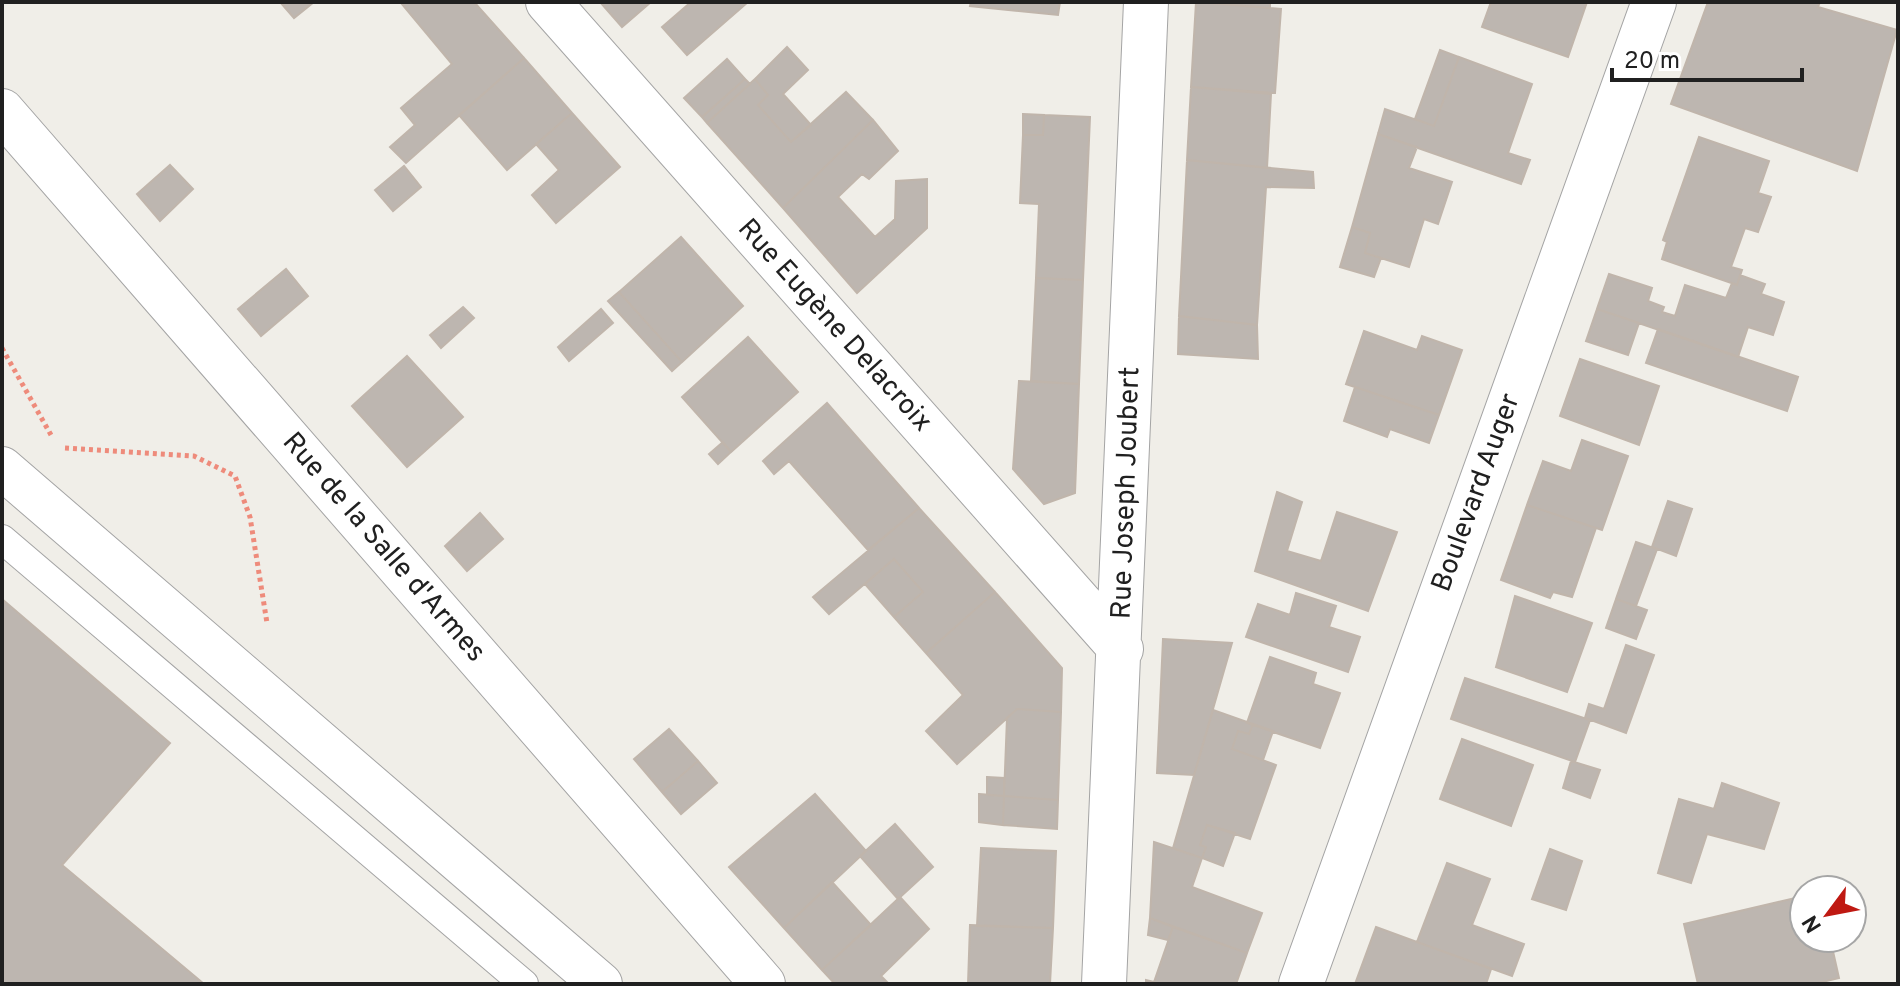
<svg xmlns="http://www.w3.org/2000/svg" width="1900" height="986" font-family="Overpass,sans-serif">
	<style>
		.building { fill: #bdb6b0; stroke: #c0b5ab; stroke-width: 2 }
		.lines { fill: none; stroke-linecap: round; stroke-linejoin: round }
		.service-casing { stroke: #a4a4a4; stroke-width: 30 }
		.pedestrian-casing { stroke: #a4a4a4; stroke-width: 44 }
		.minor-casing { stroke: #a4a4a4; stroke-width: 46 }
		.tertiary-casing { stroke: #a4a4a4; stroke-width: 46 }
		.path { stroke: #ee8b7b; stroke-width: 5; stroke-dasharray: 4 4; stroke-linecap: butt }
		.service { stroke: #fff; stroke-width: 28 }
		.pedestrian { stroke: #fff; stroke-width: 42 }
		.minor { stroke: #fff; stroke-width: 44 }
		.tertiary { stroke: #fff; stroke-width: 44 }
		.labels { text-anchor: middle; dominant-baseline: central; stroke-width: 8; stroke-linejoin: round; paint-order: stroke }
		.street-label { font-size: 28px; fill: #202020; stroke: #fff }
	</style>
	<rect width="100%" height="100%" fill="#f0eee8"/>
	<path class="building" d="M 280,2 L 314,2 L 294,18 Z
		M 474,2 L 524,58 L 406,163 L 390,147 L 415,125 L 401,108 L 452,64 L 401,3 Z
		M 600,2 L 651,2 L 622,27 Z
		M 691,2 L 748,2 L 687,55 L 662,27 Z
		M 971,2 L 1060,2 L 1058,15 L 970,6 Z
		M 1196,2 L 1270,2 L 1270,8 Z
		M 1196,2 L 1281,9 L 1275,93 L 1191,87 Z
		M 1491,2 L 1587,2 L 1568,57 L 1482,27 Z
		M 1708,2 L 1820,2 L 1818,7 L 1897,30 L 1857,171 L 1671,104 Z
		M 787,47 L 808,70 L 783,94 L 811,125 L 791,142 L 758,105 L 768,95 L 755,79 Z
		M 1440,50 L 1459,57 L 1434,126 L 1415,119 Z
		M 1459,57 L 1532,84 L 1508,153 L 1530,160 L 1521,184 L 1378,134 L 1385,109 L 1434,126 Z
		M 524,58 L 572,113 L 507,170 L 459,115 Z
		M 727,59 L 745,79 L 702,117 L 684,98 Z
		M 745,79 L 750,84 L 707,123 L 702,117 Z
		M 755,79 L 768,95 L 758,105 L 791,142 L 846,92 L 873,120 L 783,208 L 707,123 Z
		M 1191,87 L 1271,94 L 1267,168 L 1187,160 Z
		M 572,113 L 620,167 L 556,223 L 532,195 L 559,170 L 536,144 Z
		M 1023,114 L 1044,115 L 1043,135 L 1023,135 Z
		M 1044,115 L 1090,117 L 1083,280 L 1036,278 L 1039,204 L 1020,203 L 1023,135 L 1043,135 Z
		M 873,120 L 898,151 L 869,179 L 862,174 L 838,197 L 875,237 L 895,219 L 896,181 L 927,179 L 927,228 L 857,293 L 783,208 Z
		M 1378,134 L 1417,147 L 1409,168 L 1452,182 L 1438,224 L 1424,219 L 1409,267 L 1365,253 L 1370,233 L 1352,227 Z
		M 1699,137 L 1769,161 L 1758,193 L 1771,197 L 1758,232 L 1745,228 L 1731,267 L 1742,270 L 1737,285 L 1662,259 L 1667,242 L 1663,240 Z
		M 1187,160 L 1313,172 L 1314,188 L 1266,187 L 1257,325 L 1179,316 Z
		M 170,165 L 193,189 L 160,221 L 137,194 Z
		M 404,166 L 421,187 L 393,211 L 375,190 Z
		M 1352,227 L 1370,233 L 1365,253 L 1381,258 L 1374,277 L 1340,267 Z
		M 681,237 L 743,306 L 682,362 L 619,292 Z
		M 286,269 L 308,296 L 261,336 L 238,309 Z
		M 1609,274 L 1652,288 L 1648,301 L 1664,307 L 1662,312 L 1675,316 L 1685,285 L 1726,298 L 1732,283 L 1737,285 L 1740,275 L 1765,284 L 1761,294 L 1784,302 L 1773,335 L 1748,327 L 1738,357 L 1597,309 Z
		M 1036,278 L 1083,280 L 1079,384 L 1031,381 Z
		M 619,292 L 682,362 L 672,371 L 608,301 Z
		M 463,307 L 474,318 L 441,348 L 430,335 Z
		M 601,309 L 613,323 L 569,361 L 558,347 Z
		M 1597,309 L 1639,323 L 1628,355 L 1586,341 Z
		M 1179,316 L 1257,325 L 1258,359 L 1178,354 Z
		M 1658,329 L 1798,377 L 1787,411 L 1646,363 Z
		M 1364,331 L 1417,350 L 1422,336 L 1462,350 L 1439,415 L 1346,384 Z
		M 748,337 L 798,392 L 731,452 L 682,397 Z
		M 407,356 L 463,417 L 407,467 L 352,406 Z
		M 1580,359 L 1659,386 L 1639,445 L 1560,416 Z
		M 1019,381 L 1079,384 L 1075,493 L 1044,504 L 1013,469 Z
		M 1355,387 L 1439,415 L 1429,443 L 1390,429 L 1387,437 L 1344,421 Z
		M 827,403 L 919,508 L 868,550 L 789,461 L 774,474 L 763,461 Z
		M 1582,440 L 1628,456 L 1602,530 L 1527,505 L 1543,461 L 1571,471 Z
		M 723,442 L 731,452 L 718,464 L 709,454 Z
		M 1277,492 L 1302,502 L 1287,551 L 1321,561 L 1337,512 L 1397,532 L 1368,611 L 1255,571 Z
		M 1668,501 L 1692,509 L 1676,556 L 1652,547 Z
		M 1527,505 L 1596,528 L 1572,597 L 1553,592 L 1550,598 L 1501,580 Z
		M 919,508 L 995,592 L 926,653 L 894,617 L 923,592 L 894,559 L 829,614 L 813,597 Z
		M 480,513 L 503,539 L 467,571 L 445,546 Z
		M 1636,542 L 1657,549 L 1636,606 L 1616,599 Z
		M 894,559 L 923,592 L 894,617 L 865,584 Z
		M 995,592 L 1062,668 L 1061,712 L 1017,709 L 957,764 L 926,731 L 963,695 L 926,653 Z
		M 1296,593 L 1336,606 L 1329,627 L 1360,637 L 1348,672 L 1246,637 L 1258,604 L 1290,615 Z
		M 1515,596 L 1592,623 L 1567,692 L 1496,667 Z
		M 2,599 L 170,743 L 62,865 L 204,984 L 2,984 Z
		M 1616,599 L 1647,610 L 1636,639 L 1606,628 Z
		M 1163,639 L 1232,643 L 1194,775 L 1157,773 Z
		M 1626,645 L 1654,655 L 1626,733 L 1585,718 L 1589,704 L 1604,709 Z
		M 1270,657 L 1316,673 L 1313,684 L 1340,693 L 1320,748 L 1247,723 Z
		M 1465,678 L 1590,720 L 1575,762 L 1451,719 Z
		M 1017,709 L 1061,712 L 1058,800 L 1004,796 L 1007,718 Z
		M 1213,710 L 1253,724 L 1249,734 L 1238,731 L 1232,749 L 1276,765 L 1250,839 L 1207,825 L 1200,845 L 1206,847 L 1202,858 L 1173,848 Z
		M 1253,724 L 1273,731 L 1263,760 L 1232,749 L 1238,731 L 1249,734 Z
		M 669,729 L 698,761 L 662,792 L 634,759 Z
		M 1462,739 L 1533,765 L 1511,826 L 1440,799 Z
		M 698,761 L 717,783 L 681,814 L 662,792 Z
		M 1571,761 L 1600,770 L 1590,798 L 1563,788 Z
		M 987,777 L 1004,778 L 1004,796 L 987,795 Z
		M 1722,783 L 1779,803 L 1764,849 L 1707,834 L 1691,883 L 1658,873 L 1679,799 L 1714,809 Z
		M 815,794 L 866,851 L 784,928 L 729,867 Z
		M 979,794 L 1004,796 L 1003,825 L 979,822 Z
		M 1004,796 L 1058,800 L 1057,829 L 1003,825 Z
		M 895,824 L 933,867 L 898,899 L 860,856 Z
		M 1207,825 L 1235,833 L 1223,866 L 1202,858 L 1206,847 L 1200,845 Z
		M 1154,842 L 1202,858 L 1192,887 L 1262,913 L 1247,953 L 1150,918 Z
		M 981,848 L 1056,851 L 1053,928 L 977,926 Z
		M 1550,849 L 1582,861 L 1566,910 L 1532,899 Z
		M 1447,863 L 1490,879 L 1472,925 L 1524,944 L 1512,976 L 1417,942 Z
		M 832,882 L 871,925 L 822,970 L 784,928 Z
		M 1804,896 L 1804,938 L 1830,938 L 1839,978 L 1814,984 L 1698,984 L 1684,924 Z
		M 900,897 L 929,929 L 881,976 L 889,984 L 835,984 L 822,970 Z
		M 1150,918 L 1173,927 L 1168,940 L 1148,935 Z
		M 970,925 L 1053,928 L 1050,984 L 968,984 Z
		M 1173,927 L 1247,953 L 1236,984 L 1146,984 L 1146,980 L 1154,982 Z
		M 1376,927 L 1491,969 L 1486,984 L 1449,981 L 1448,984 L 1355,984 Z"/>
	<g class="lines">
		<g class="service-casing">
			<path id="service" d="M 2,539 L 524,984"/>
		</g>
		<g class="pedestrian-casing">
			<path id="pedestrian" d="M 2,468 L 601,984"/>
		</g>
		<g class="minor-casing">
			<path id="minor" d="M 548,2 L 1121,649
				M 2,111 L 763,984
				M 1104,984 L 1146,2"/>
		</g>
		<g class="tertiary-casing">
			<path id="tertiary" d="M 1301,984 L 1654,2"/>
		</g>
		<path class="path" d="M 2,348 L 51,435
			M 65,448 L 194,456 L 235,476 L 250,517 L 267,623"/>
		<use href="#service" class="service"/>
		<use href="#pedestrian" class="pedestrian"/>
		<use href="#minor" class="minor"/>
		<use href="#tertiary" class="tertiary"/>
	</g>
	<g class="labels">
		<g class="street-label">
			<text transform="translate(834 326) rotate(48)">Rue Eugène Delacroix</text>
			<text transform="translate(1127 493) rotate(-88)">Rue Joseph Joubert</text>
			<text transform="translate(1477 493) rotate(-70)">Boulevard Auger</text>
			<text transform="translate(383 548) rotate(49)">Rue de la Salle d'Armes</text>
		</g>
	</g>
	<rect width="1900" height="986" fill="none" stroke="#202020" stroke-width="8"/>
	<g transform="translate(1828 914) rotate(238)"><circle r="38" fill="#ffffff" stroke="#a6a6a6" stroke-width="2"/>
	<path d="M0-6L14 30L0 20L-14 30Z" fill="#bf1912"/>
	<text y="-12" font-size="22" font-weight="bold" text-anchor="middle" fill="#202020">N</text>
	</g>
	<path d="M1612 68v12h190v-12" fill="none" stroke="#202020" stroke-width="4"/>
	<text x="1624" y="68" font-size="24" fill="#202020" stroke="#ffffff" stroke-width="6" paint-order="stroke">20 m</text>
</svg>
